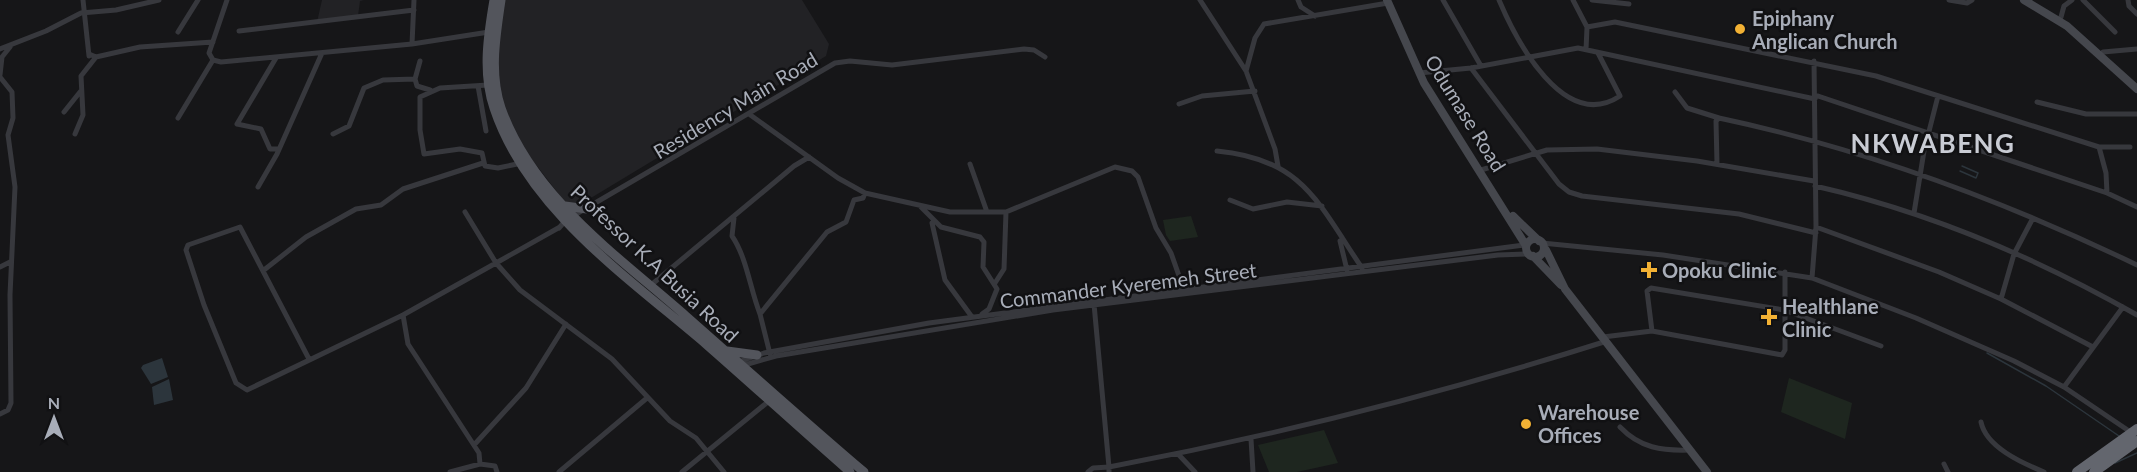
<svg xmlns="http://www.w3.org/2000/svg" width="2137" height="472" font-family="Lato,sans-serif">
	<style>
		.built { fill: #222225 }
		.green { fill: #1e261f }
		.water { fill: #2c353c }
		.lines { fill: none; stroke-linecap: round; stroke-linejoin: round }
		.stream { stroke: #2c353c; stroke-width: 1.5 }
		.street { stroke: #37383d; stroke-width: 5 }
		.secondary { stroke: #45474d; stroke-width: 8 }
		.primary { stroke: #53555c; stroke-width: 9 }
		.highway { stroke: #63666e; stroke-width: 10 }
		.poi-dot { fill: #f2b134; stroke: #111113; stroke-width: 2 }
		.labels { text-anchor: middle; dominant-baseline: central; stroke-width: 5; stroke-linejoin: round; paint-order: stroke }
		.poi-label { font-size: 20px; font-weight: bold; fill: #a8adb8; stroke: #111113; text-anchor: start }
		.street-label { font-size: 20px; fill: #a8adb8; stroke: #111113 }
		.district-label { font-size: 26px; font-weight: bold; letter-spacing: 1.5px; fill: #c9ccd4; stroke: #111113 }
	</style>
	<rect width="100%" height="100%" fill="#161618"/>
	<path class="built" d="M 322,0 L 364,0 L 360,1 L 358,16 L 317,22 Z
		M 503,0 L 802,0 L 829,44 L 826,56 L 571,210 L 520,144 L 501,107 L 496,53 Z"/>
	<path class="green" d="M 1191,216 L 1198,237 L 1170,241 L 1166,235 L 1163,220 Z
		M 1789,378 L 1852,403 L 1845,439 L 1781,412 Z
		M 1324,430 L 1338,463 L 1297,472 L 1269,472 L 1258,445 Z"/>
	<path class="water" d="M 162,358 L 168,377 L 151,384 L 141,368 L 143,365 Z
		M 169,379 L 173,400 L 154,405 L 152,387 Z"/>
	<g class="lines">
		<path class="stream" d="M 1960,171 L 1976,178 L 1978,173 L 1962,166
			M 1987,353 L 2046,386 L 2119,436
			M 2115,463 L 2137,453"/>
		<path class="street" d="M 83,0 L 89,56
			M 227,0 L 209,53 L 213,60 L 221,62 L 412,44 L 489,32
			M 1200,0 L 1246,71 L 1275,149 L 1278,166
			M 1298,0 L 1301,7 L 1315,16
			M 1443,0 L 1481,66
			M 1499,0 C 1516,40 1564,133 1620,96 L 1598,53
			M 1573,0 L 1587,27
			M 1592,0 L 1629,4
			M 1949,0 L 1967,3 L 1972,0
			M 2083,0 L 2115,32
			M 2128,0 L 2129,6 L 2137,14
			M 2061,17 L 2064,6 L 2072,0
			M 239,31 L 414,10
			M 178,32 L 198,0
			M 412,44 L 414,0
			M 0,49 L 46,31 L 81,13 L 116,10 L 159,0
			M 1586,50 L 1587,27 L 1615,22 L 1876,76 L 2099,147 L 2106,173 L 2107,193
			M 2103,52 L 2137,49
			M 89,54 L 96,57 L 140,47 L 213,42
			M 276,58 L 237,124 L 261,129 L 270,149 L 279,149
			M 420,61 L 415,79 L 417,86 L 430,90
			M 1471,68 L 1559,184 L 1569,192 L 1582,196 L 1739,214 L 1816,233
			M 1246,71 L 1255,38 L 1264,24 L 1388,3
			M 1419,73 L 1471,68 L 1578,48 L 1815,99
			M 0,75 L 2,57 L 10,47
			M 0,77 L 12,92 L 13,118 L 8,135 L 15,187 L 10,295 L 11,403 L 8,410 L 0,414
			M 488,85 L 440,88 L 420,97 L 420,130 L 424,154 L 460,149 L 482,153 L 485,166 L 498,168 L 522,163
			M 478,86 L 486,131
			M 1675,92 L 1687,108 L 1719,118
			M 1815,95 L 2107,193 L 2137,207
			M 2037,102 L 2086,114 L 2137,114
			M 1179,104 L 1202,96 L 1255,91
			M 64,112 L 80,92
			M 749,114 L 838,178 L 865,193 L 950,212 L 1006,212 L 1115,167 L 1132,171 L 1138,177 L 1156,228 L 1171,253 L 1184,290
			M 178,118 L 213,60
			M 75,134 L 83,115 L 81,76 L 96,57
			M 333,134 L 349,126 L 364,88 L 383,80 L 415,79
			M 2099,147 L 2130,147
			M 1217,151 C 1303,159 1318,203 1362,268
			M 970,164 L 987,212
			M 1717,164 L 1716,121 L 1719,118 C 1865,149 2002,200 2137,265
			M 1481,170 L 1547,150 L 1597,149 L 1697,161 L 1814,181
			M 1815,186 C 1929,212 2035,257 2137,315
			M 258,187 L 277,154 L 322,53
			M 1230,200 L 1253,209 L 1287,202 L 1322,206
			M 921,207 L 941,227 L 980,237 L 984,242 L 983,267 L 997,289 L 989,309 L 982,314
			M 465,212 L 496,263 L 403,315 L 408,344 L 479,453 L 480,464 L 495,466 L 497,472
			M 1914,213 L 1924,151 L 1938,96
			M 734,218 L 732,236 C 747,258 750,289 760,314
			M 932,223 L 945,280 L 972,317
			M 560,227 L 496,263 L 520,290 L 612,359 L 670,421 L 696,438 L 724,472
			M 1816,227 L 1939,272 L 2001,299 L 2093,347
			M 559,228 L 566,220 L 835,63 L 850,61 L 892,65 L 1024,49 L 1034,50 L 1045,57
			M 1340,241 L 1347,270
			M 1542,243 L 1663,255 L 1812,278 L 1916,318 L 2014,361 L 2064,387 L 2132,433
			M 0,267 L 10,262
			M 264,270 L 306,237 L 356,209 L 381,205 L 403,189 L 483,163
			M 1812,278 L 1816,227 L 1814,61
			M 995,283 L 1004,269 L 1006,212
			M 651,285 L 794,166 L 809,157
			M 2001,299 L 2014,254 L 2033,218
			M 1652,331 L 1647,291 L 1651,288 L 1784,310 L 1881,346
			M 1603,337 L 1652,331 L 1782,355 L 1785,350 L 1785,272
			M 770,354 L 760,314 L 827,232 L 846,222 L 854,200 L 863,198 L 865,193
			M 309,359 L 240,227 L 188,245 L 186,250 L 204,305 L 236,383 L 247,390 L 403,315
			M 738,362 L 764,353 L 929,323 L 1524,245
			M 741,366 L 776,356 L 1053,310 L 1498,255 L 1529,254
			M 2064,387 L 2123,307
			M 1981,422 C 1986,447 2022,463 2044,472
			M 1620,427 C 1640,448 1662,451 1690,450
			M 1251,439 L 1253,472
			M 474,445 L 526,388 L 566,324
			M 1178,454 L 1195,472
			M 1944,464 L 1948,472
			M 450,472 L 480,464
			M 559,472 L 647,398
			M 682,472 L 769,401
			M 1088,472 L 1093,468 L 1109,467 L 1094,304
			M 1109,472 L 1109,467 C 1278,435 1443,393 1607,341"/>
		<path class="secondary" d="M 1387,0 L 1424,83 L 1525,244
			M 2024,0 L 2067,26 L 2137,89
			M 1513,216 L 1539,241
			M1526 248a9 9 0 1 1 18 0a9 9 0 1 1-18 0Z
			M 1546,250 L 1565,289 L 1707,472
			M 1533,256 L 1561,285"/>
		<path class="primary" d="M 494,0 C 488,35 482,73 494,108 C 528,210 629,278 707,345 C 755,387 802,430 850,472
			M 501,0 C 496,35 489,73 501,108 C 533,198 618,256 686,316 C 745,368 804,421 864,472
			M 565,206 L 587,209
			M 727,351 L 757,355"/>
		<path class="highway" d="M 2077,472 L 2137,429
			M 2094,472 L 2137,441"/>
	</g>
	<g class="poi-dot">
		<circle cx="1740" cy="29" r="6"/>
		<path d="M1646 261h6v6h6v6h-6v6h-6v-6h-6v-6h6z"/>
		<path d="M1766 308h6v6h6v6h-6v6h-6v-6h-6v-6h6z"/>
		<circle cx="1526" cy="424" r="6"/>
	</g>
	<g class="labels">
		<g class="poi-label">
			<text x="1752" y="18">Epiphany<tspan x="1752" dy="23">Anglican Church</tspan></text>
			<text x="1662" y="270">Opoku Clinic</text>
			<text x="1782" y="306">Healthlane<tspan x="1782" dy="23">Clinic</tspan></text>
			<text x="1538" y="412">Warehouse<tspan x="1538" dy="23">Offices</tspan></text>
		</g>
		<g class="street-label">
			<text transform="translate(735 105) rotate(-31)">Residency Main Road</text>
			<text transform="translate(1466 113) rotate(58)">Odumase Road</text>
			<text transform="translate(655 263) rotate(43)">Professor K.A Busia Road</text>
			<text transform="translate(1128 285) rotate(-7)">Commander Kyeremeh Street</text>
		</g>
		<g class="district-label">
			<text x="1933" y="143">NKWABENG</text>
		</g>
	</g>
	<g transform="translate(54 418)" stroke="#111113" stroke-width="4.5" paint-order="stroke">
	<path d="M0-4.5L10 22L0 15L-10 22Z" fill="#a8adb8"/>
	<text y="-9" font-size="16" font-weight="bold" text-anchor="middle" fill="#a8adb8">N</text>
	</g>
</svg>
